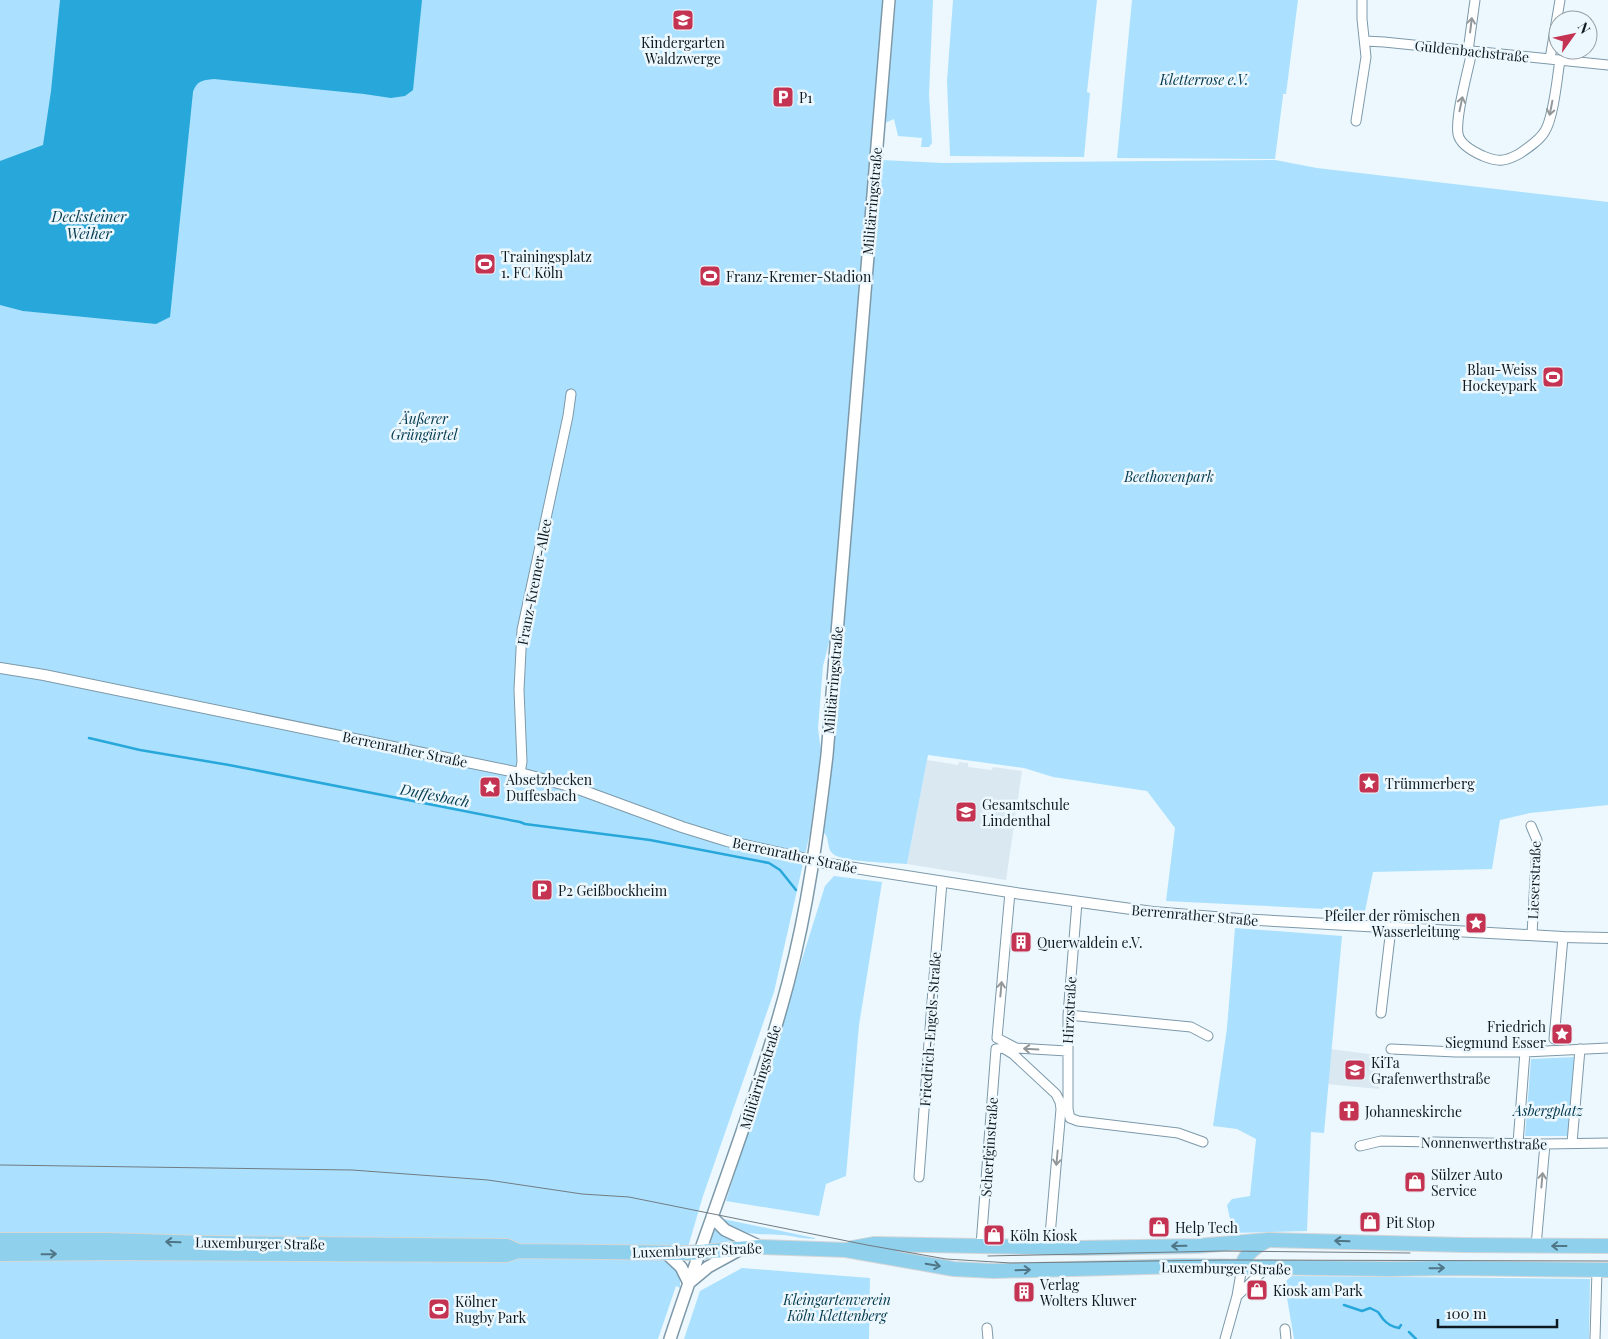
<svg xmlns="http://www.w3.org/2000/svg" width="1608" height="1339" font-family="'Playfair Display',serif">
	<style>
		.built { fill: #dae8f1 }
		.green { fill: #abe1fe }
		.water { fill: #28a7db }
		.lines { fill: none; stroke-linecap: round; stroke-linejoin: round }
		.stream { stroke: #28a7db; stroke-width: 2.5 }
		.minor-casing { stroke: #7d99a9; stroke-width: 11 }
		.tertiary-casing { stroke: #7d99a9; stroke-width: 12 }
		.secondary-casing { stroke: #7d99a9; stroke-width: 14 }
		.primary-casing { stroke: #d4d6d7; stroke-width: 16 }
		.minor { stroke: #fff; stroke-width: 9 }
		.tertiary { stroke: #fff; stroke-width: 10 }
		.secondary { stroke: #fff; stroke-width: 11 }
		.primary { stroke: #8fd0ec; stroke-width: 14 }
		.tram { stroke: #717c82; stroke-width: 1 }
		.oneway { stroke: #93989b }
		.oneway2 { stroke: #4f7586 }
		.labels { text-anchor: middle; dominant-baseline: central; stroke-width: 5; stroke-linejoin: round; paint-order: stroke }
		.poi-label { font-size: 14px; fill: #0f1a20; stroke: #ecf8fe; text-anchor: start }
		.street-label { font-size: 14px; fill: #0f1a20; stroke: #ecf8fe }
		.park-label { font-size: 14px; font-style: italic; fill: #01374c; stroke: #ecf8fe }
		.water-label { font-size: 15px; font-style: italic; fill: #073c51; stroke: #ecf8fe }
	</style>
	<rect width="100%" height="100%" fill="#ecf8fe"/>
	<path class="built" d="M 927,760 L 958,765 L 959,762 L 968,763 L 968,767 L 992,770 L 993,767 L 1022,771 L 1006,880 L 907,864 Z
		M 1331,1049 L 1383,1056 L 1379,1089 L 1327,1084 Z"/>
	<path class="green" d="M 0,0 L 884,0 L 831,635 L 823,666 L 818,728 L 821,751 L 810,833 L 774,992 L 703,1196 L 680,1274 L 680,1288 L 676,1286 L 658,1339 L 0,1339 Z
		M 896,0 L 933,0 L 929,94 L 932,143 L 929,147 L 921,147 L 922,138 L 898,136 L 894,119 L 885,123 Z
		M 953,0 L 1097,0 L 1087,92 L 1090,93 L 1084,157 L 950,156 L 947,81 Z
		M 1132,0 L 1298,0 L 1286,94 L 1283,94 L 1283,96 L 1275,159 L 1117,158 Z
		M 882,160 L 943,163 L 1275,160 L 1317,168 L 1608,202 L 1608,805 L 1530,813 L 1500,820 L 1492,869 L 1373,872 L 1365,911 L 1166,901 L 1175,828 L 1147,791 L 1053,777 L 1024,768 L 928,755 L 907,864 C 892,863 843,862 833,854 C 826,848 830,838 824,833 L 829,795 L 855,464 Z
		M 834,876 L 882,882 L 859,1025 L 846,1176 L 826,1184 L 819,1216 L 726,1201 L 825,886 Z
		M 1235,928 L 1342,936 L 1324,1133 L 1311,1132 L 1307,1231 L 1233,1233 L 1227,1205 L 1232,1199 L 1250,1196 L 1256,1139 L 1237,1129 L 1213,1126 L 1227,1028 Z
		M 1574,1057 L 1568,1136 L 1525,1136 L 1531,1059 Z
		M 723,1219 L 815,1238 L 815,1239 C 804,1239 793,1236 783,1235 C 761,1233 739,1238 723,1219 Z
		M 715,1228 L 741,1240 L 710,1244 Z
		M 742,1268 L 870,1278 L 869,1339 L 684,1339 L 700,1291 Z
		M 1292,1276 L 1590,1279 L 1589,1339 L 1294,1339 L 1285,1286 L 1287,1280 Z"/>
	<path class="water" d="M 60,0 L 422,0 L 413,90 L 405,96 L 391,98 L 364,94 L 214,79 C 202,80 197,81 193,92 L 170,317 L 156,324 L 23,311 L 0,305 L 0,161 L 43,145 L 51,91 Z"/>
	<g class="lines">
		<path class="stream" d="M 89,738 L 140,750 L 229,765 L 520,822 L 525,824 L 650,840 L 769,863 L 780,870 L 796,890
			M 1344,1305 L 1362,1311 L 1370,1308 L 1378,1312 L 1383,1319
			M 1383,1319 C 1388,1325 1392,1327 1399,1328 L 1401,1325
			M 1409,1332 L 1416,1339"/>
		<g class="minor-casing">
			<path id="minor" d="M 1365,41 L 1384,42 L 1608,65
				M 1468,51 L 1475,0
				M 1472,51 C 1468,71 1455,116 1458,134 C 1460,145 1474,152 1483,156 C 1498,162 1504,162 1519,154 C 1528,148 1540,140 1545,131 C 1554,116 1557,78 1560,60
				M 1550,59 L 1560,0
				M 1356,121 L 1366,57 L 1362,19 L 1362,0
				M 520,773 L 522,762 L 519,690 L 522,630 L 568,416 L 571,394
				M 1531,826 L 1537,840 L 1532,935
				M 1010,892 L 997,1038 L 1016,1048 L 1067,1051
				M 1077,902 L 1068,1015 L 1068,1109 L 1070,1118 L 1078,1121 L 1178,1133 L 1203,1142
				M 1381,1013 L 1391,928
				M 1068,1015 L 1191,1027 L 1208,1036
				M 1554,1039 L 1563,937
				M 1391,1049 L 1456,1052 L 1525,1052 L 1608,1048
				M 1518,1143 L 1525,1052
				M 1572,1143 L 1580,1049
				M 1360,1146 L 1381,1141 L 1545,1144 L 1608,1143
				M 919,1177 L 933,989 L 942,882
				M 981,1245 L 996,1049 L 1003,1048 L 1013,1054 L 1056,1094 L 1060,1102 L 1061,1109 L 1049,1247
				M 1536,1246 L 1545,1144
				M 1237,1296 L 1266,1268
				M 987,1328 L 988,1339
				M 1285,1329 L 1286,1339
				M 1225,1339 L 1237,1296 L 1242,1267
				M 1595,1339 L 1597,1270"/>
		</g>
		<g class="tertiary-casing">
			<path id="tertiary" d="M 0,668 L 44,675 L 520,773 L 573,787 L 682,827 L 727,841 L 829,864 L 1022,894 L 1153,912 L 1239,919 L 1563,937 L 1608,938"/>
		</g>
		<g class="secondary-casing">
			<path id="secondary" d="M 712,1217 L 725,1230 L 761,1247
				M 666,1253 L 681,1267 L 689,1283
				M 690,1282 L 708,1267 L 739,1250
				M 670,1339 C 709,1220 756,1104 788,983 C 808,908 818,831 827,755 L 889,0"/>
		</g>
		<g class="primary-casing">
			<path id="primary" d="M 0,1240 L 105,1240 L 204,1243 L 507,1246 L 518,1251
				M 852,1248 L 874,1244 L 1080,1248 L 1197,1246 L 1268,1240 L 1463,1245 L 1608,1246
				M 0,1254 L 112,1253 L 506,1255 L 518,1251 L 688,1253 L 761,1247 L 846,1250 L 954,1269 L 994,1271 L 1183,1266 L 1388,1269 L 1451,1268 L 1608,1270
				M 1242,1267 C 1244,1254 1256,1246 1268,1240"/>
		</g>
		<use href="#minor" class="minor"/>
		<use href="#tertiary" class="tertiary"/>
		<use href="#secondary" class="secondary"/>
		<use href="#primary" class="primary"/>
		<path class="tram" d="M 0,1165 L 352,1170 L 488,1180 L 582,1194 L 629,1197 L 867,1245 L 946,1259 L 1011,1263 L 1223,1260 L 1608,1261
			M 988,1256 L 1223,1251 L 1410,1253"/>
	</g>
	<defs><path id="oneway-shaft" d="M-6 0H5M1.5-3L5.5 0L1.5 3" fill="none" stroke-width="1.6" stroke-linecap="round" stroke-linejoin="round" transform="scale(1.25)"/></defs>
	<g class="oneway">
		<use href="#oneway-shaft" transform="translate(1471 25) rotate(-83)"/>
		<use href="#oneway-shaft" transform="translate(1461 104) rotate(-78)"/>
		<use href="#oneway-shaft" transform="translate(1551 108) rotate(101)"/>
		<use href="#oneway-shaft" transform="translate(1001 989) rotate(-85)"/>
		<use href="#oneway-shaft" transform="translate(1031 1049) rotate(-177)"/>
		<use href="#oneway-shaft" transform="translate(1057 1158) rotate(95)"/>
		<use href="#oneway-shaft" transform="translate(1542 1180) rotate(-85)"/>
	</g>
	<g class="oneway2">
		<use href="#oneway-shaft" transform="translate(1342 1241) rotate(-178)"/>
		<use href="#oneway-shaft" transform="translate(173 1242) rotate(-178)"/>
		<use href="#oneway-shaft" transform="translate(1179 1246) rotate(179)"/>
		<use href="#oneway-shaft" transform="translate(1559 1246) rotate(-180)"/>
		<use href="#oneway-shaft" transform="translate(49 1254) rotate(-1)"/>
		<use href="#oneway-shaft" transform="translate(933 1265) rotate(10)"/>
		<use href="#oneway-shaft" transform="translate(1437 1268) rotate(-1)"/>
		<use href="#oneway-shaft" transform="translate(1023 1270) rotate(-2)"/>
	</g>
	<defs>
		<g id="school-square" transform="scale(1.125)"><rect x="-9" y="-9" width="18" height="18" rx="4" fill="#c43352" stroke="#ecf8fe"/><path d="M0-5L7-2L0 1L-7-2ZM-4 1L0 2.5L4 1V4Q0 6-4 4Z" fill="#fff"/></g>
		<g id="parking-square" transform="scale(1.125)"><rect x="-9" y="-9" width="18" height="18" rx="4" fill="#c43352" stroke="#ecf8fe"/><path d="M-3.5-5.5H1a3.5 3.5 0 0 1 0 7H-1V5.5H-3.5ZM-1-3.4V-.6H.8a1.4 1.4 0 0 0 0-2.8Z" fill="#fff"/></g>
		<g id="stadium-square" transform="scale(1.125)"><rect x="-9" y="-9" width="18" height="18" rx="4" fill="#c43352" stroke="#ecf8fe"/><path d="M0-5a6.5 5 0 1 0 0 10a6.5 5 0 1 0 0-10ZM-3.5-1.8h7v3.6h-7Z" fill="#fff"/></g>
		<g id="sight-square" transform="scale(1.125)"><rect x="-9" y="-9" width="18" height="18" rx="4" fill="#c43352" stroke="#ecf8fe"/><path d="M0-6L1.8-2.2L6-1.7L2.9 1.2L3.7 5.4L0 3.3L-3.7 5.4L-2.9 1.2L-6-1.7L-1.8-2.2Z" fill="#fff"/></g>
		<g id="building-square" transform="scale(1.125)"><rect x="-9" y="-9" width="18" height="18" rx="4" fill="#c43352" stroke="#ecf8fe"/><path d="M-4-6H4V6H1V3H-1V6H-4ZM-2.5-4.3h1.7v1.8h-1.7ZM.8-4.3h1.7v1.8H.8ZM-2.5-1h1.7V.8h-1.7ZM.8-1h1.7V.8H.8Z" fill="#fff"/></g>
		<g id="church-square" transform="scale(1.125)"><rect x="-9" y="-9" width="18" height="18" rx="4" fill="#c43352" stroke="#ecf8fe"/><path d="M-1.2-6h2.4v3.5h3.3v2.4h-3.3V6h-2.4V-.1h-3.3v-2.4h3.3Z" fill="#fff"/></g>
		<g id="shop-square" transform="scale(1.125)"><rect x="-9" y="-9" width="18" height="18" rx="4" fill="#c43352" stroke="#ecf8fe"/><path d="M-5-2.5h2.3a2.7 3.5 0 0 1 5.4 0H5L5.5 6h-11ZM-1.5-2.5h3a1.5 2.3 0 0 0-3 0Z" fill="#fff"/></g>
	</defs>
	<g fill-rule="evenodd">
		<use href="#school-square" x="683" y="20"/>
		<use href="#parking-square" x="783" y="97"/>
		<use href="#stadium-square" x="485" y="264"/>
		<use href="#stadium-square" x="710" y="276"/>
		<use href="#stadium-square" x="1553" y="377"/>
		<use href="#sight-square" x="1369" y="783"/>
		<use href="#sight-square" x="490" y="787"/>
		<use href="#school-square" x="966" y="812"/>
		<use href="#parking-square" x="542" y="890"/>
		<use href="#sight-square" x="1476" y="923"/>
		<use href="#building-square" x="1021" y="942"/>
		<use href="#sight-square" x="1562" y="1034"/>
		<use href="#school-square" x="1355" y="1070"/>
		<use href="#church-square" x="1349" y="1111"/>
		<use href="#shop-square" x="1415" y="1182"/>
		<use href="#shop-square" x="1370" y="1222"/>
		<use href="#shop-square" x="1159" y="1227"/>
		<use href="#shop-square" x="994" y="1235"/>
		<use href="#shop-square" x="1257" y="1290"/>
		<use href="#building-square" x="1024" y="1292"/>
		<use href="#stadium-square" x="439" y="1309"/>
	</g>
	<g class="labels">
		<g class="poi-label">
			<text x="683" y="42" text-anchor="middle">Kindergarten<tspan x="683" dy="16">Waldzwerge</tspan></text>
			<text x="799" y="97">P1</text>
			<text x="501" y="256">Trainingsplatz<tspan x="501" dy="16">1. FC Köln</tspan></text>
			<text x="726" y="276">Franz-Kremer-Stadion</text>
			<text x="1537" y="369" text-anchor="end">Blau-Weiss<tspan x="1537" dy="16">Hockeypark</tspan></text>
			<text x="506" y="779">Absetzbecken<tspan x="506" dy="16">Duffesbach</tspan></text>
			<text x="1385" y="783">Trümmerberg</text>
			<text x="982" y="804">Gesamtschule<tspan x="982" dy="16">Lindenthal</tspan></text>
			<text x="558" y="890">P2 Geißbockheim</text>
			<text x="1460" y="915" text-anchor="end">Pfeiler der römischen<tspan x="1460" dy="16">Wasserleitung</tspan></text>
			<text x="1037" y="942">Querwaldein e.V.</text>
			<text x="1546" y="1026" text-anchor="end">Friedrich<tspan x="1546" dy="16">Siegmund Esser</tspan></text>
			<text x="1371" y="1062">KiTa<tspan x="1371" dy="16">Grafenwerthstraße</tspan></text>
			<text x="1365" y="1111">Johanneskirche</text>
			<text x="1431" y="1174">Sülzer Auto<tspan x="1431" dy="16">Service</tspan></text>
			<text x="1386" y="1222">Pit Stop</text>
			<text x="1175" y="1227">Help Tech</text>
			<text x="1010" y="1235">Köln Kiosk</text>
			<text x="1040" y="1284">Verlag<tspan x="1040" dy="16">Wolters Kluwer</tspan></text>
			<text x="1273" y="1290">Kiosk am Park</text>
			<text x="455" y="1301">Kölner<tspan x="455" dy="16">Rugby Park</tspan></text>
		</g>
		<g class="street-label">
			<text transform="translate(1472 51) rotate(6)">Guldenbachstraße</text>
			<text transform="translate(872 201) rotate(-85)">Militärringstraße</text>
			<text transform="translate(534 582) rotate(-79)">Franz-Kremer-Allee</text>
			<text transform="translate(833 680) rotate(-85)">Militärringstraße</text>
			<text transform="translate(405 749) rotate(12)">Berrenrather Straße</text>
			<text transform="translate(795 855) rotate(12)">Berrenrather Straße</text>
			<text transform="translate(1534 880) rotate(-88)">Lieserstraße</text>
			<text transform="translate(1195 915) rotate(5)">Berrenrather Straße</text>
			<text transform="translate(1069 1010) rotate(-87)">Hirzstraße</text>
			<text transform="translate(930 1029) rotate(-86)">Friedrich-Engels-Straße</text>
			<text transform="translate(760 1077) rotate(-73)">Militärringstraße</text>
			<text transform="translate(1484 1143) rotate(1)">Nonnenwerthstraße</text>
			<text transform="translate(989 1147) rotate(-86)">Scherfginstraße</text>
			<text transform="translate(260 1243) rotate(1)">Luxemburger Straße</text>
			<text transform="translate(697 1250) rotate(-2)">Luxemburger Straße</text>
			<text transform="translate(1226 1268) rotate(1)">Luxemburger Straße</text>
		</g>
		<g class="park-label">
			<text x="1204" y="79">Kletterrose e.V.</text>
			<text x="424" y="418">Äußerer<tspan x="424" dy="16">Grüngürtel</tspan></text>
			<text x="1169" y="476">Beethovenpark</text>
			<text x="1548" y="1110">Asbergplatz</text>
			<text x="837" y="1299">Kleingartenverein<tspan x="837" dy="16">Köln Klettenberg</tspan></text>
		</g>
		<g class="water-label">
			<text x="89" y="216">Decksteiner<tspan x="89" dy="17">Weiher</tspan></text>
			<text transform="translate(435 795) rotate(11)">Duffesbach</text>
		</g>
	</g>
	<g transform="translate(1573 35) rotate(57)"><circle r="24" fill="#ecf8fe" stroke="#949fa5"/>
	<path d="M0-4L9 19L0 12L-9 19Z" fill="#c43352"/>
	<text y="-8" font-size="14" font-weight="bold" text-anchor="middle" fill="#0f1a20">N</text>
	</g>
	<path d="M1438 1319v8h119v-8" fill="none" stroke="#0f1a20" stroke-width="2.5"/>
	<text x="1446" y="1319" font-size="15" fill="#0f1a20" stroke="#ecf8fe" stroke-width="4" paint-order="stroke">100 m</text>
</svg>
